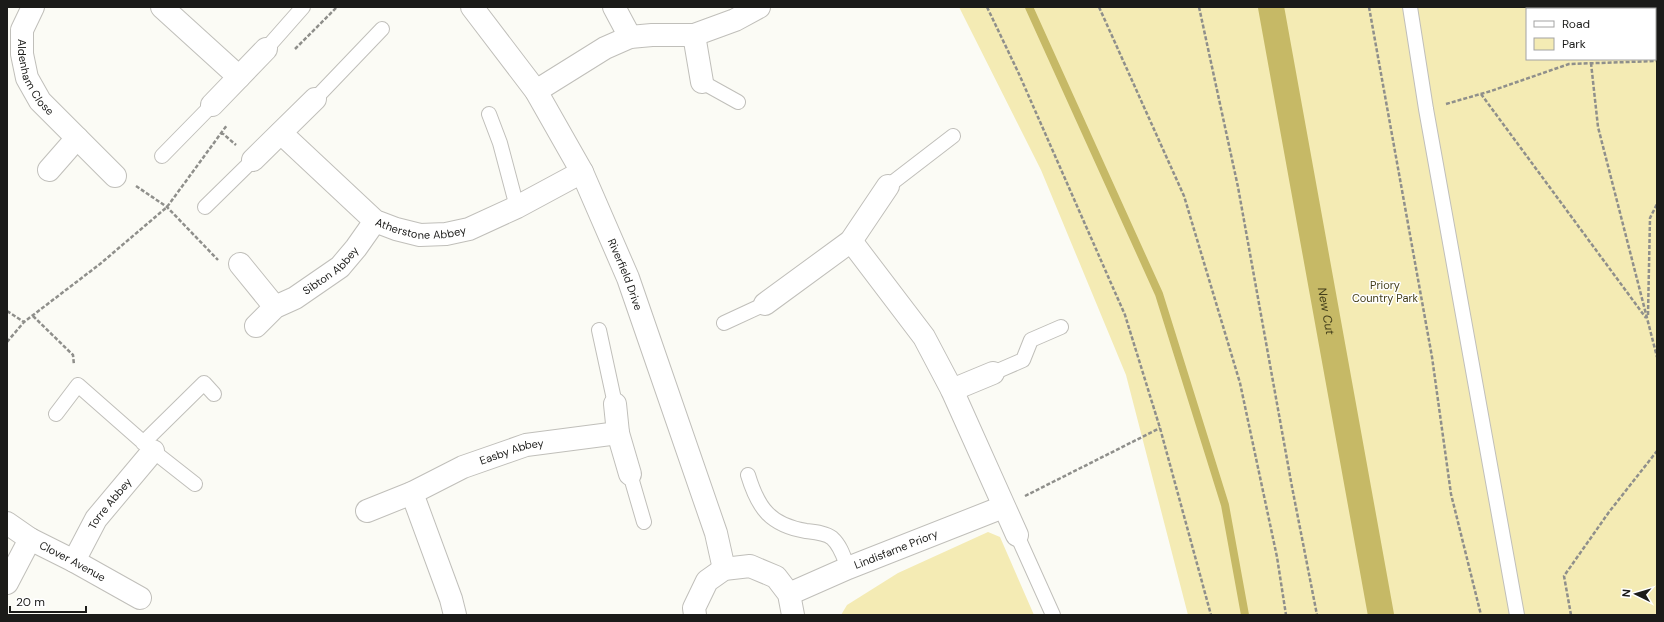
<svg xmlns="http://www.w3.org/2000/svg" width="1664" height="622" font-family="'DM Sans',sans-serif">
	<style>
		.green { fill: #f4ebb4; fill-rule: evenodd }
		.lines { fill: none; stroke-linecap: round; stroke-linejoin: round }
		.stream { stroke: #c6b966; stroke-width: 8 }
		.canal { stroke: #c6b966; stroke-width: 26 }
		.lane-casing { stroke: #c0bfba; stroke-width: 16 }
		.street-casing { stroke: #c0bfba; stroke-width: 24 }
		.secondary-casing { stroke: #c0bfba; stroke-width: 24 }
		.path { stroke: #8f8f8b; stroke-width: 2.5; stroke-dasharray: 4 2; stroke-linecap: butt }
		.lane { stroke: #fff; stroke-width: 14 }
		.street { stroke: #fff; stroke-width: 22 }
		.secondary { stroke: #fff; stroke-width: 22 }
		.labels { text-anchor: middle; dominant-baseline: central; stroke-width: 3; stroke-linejoin: round; paint-order: stroke }
		.street-label { font-size: 11px; fill: #1b1b19; stroke: #fff }
		.park-label { font-size: 11px; fill: #423c18; stroke: #fff }
		.water-label { font-size: 12px; font-style: italic; fill: #443f1b; stroke: #fff }
	</style>
	<rect width="100%" height="100%" fill="#fbfbf5"/>
	<path class="green" d="M 959,7 L 1657,7 L 1657,615 L 1188,615 L 1126,375 L 1041,170 ZM 1527,9 L 1655,9 L 1655,59 L 1527,59 Z
		M 988,532 L 1000,537 L 1034,615 L 841,615 L 847,605 L 898,573 Z"/>
	<g class="lines">
		<path class="stream" d="M 1029,7 L 1159,294 L 1225,505 L 1245,615"/>
		<path class="canal" id="s1" d="M 1271,7 L 1381,615"/>
		<g class="lane-casing">
			<path id="lane" d="M 1410,7 L 1426,109 L 1517,615
				M 266,49 L 303,7
				M 702,82 L 738,102
				M 315,99 L 382,29
				M 489,114 L 500,143 L 517,207
				M 162,156 L 212,105
				M 888,186 L 953,136
				M 205,207 L 253,160
				M 724,323 L 765,304
				M 599,330 L 615,404
				M 993,373 L 1023,360 L 1031,340 L 1061,327
				M 56,414 L 78,385 L 153,451 L 195,484
				M 143,443 L 204,383 L 214,394
				M 630,474 L 644,522
				M 748,475 C 758,508 770,525 806,531 C 814,532 826,533 832,538 C 841,546 844,558 848,568
				M 1017,535 L 1053,615"/>
		</g>
		<g class="street-casing">
			<g id="street">
				<path id="s2" d="M 33,7 L 22,30 L 22,54 L 27,78 L 40,101 L 115,176"/>
				<path d="M 162,7 L 239,77"/>
				<path d="M 614,7 L 630,37"/>
				<path d="M 694,35 L 702,82"/>
				<path d="M 536,91 L 605,48 L 630,37 L 652,35 L 694,35 L 735,20 L 759,7"/>
				<path d="M 212,105 L 266,49"/>
				<path id="s3" d="M 281,133 L 375,221 L 396,229 L 420,235 L 446,234 L 469,229 L 517,207 L 582,172"/>
				<path d="M 253,160 L 315,99"/>
				<path d="M 49,170 L 77,138"/>
				<path d="M 851,241 L 924,337 L 952,390 L 1017,535"/>
				<path d="M 240,264 L 275,307"/>
				<path d="M 765,304 L 851,241 L 888,186"/>
				<path id="s4" d="M 256,326 L 275,307 L 295,298 L 340,267 L 356,248 L 375,221"/>
				<path d="M 952,390 L 993,373"/>
				<path d="M 615,404 L 618,433 L 630,474"/>
				<path d="M 412,493 L 451,599 L 455,615"/>
				<path id="s5" d="M 367,511 L 412,493 L 463,467 L 526,445 L 618,433"/>
				<path id="s6" d="M 7,523 L 30,539 L 74,561 L 140,598"/>
				<path id="s7" d="M 74,561 L 96,519 L 153,451"/>
				<path d="M 7,583 L 30,539"/>
				<path id="s8" d="M 789,594 L 848,568 L 1003,507"/>
			</g>
		</g>
		<g class="secondary-casing">
			<g id="secondary">
				<path id="s9" d="M 472,7 L 536,91 L 582,172 L 628,278 L 716,533 L 724,569"/>
				<path d="M 695,615 L 694,608 L 707,581 L 724,569 L 750,566 L 776,577 L 789,594 L 793,615"/>
			</g>
		</g>
		<path class="path" d="M 987,7 L 1019,74 L 1125,315 L 1160,428 L 1211,615
			M 1099,7 L 1184,196 L 1240,383 L 1277,557 L 1286,615
			M 1199,7 L 1238,187 L 1292,487 L 1317,615
			M 1369,7 L 1432,357 L 1451,494 L 1481,615
			M 1574,9 L 1574,7
			M 295,49 L 337,7
			M 1591,63 L 1598,127 L 1657,357
			M 1481,94 L 1646,318
			M 1446,104 L 1491,91 L 1569,64 L 1657,61
			M 221,132 L 236,145
			M 136,186 L 167,207 L 218,260
			M 7,311 L 24,322
			M 1648,315 L 1650,218 L 1657,204
			M 33,316 L 73,355 L 74,365
			M 7,342 L 24,322 L 100,264 L 167,207 L 227,125
			M 1025,496 L 1160,428
			M 1571,615 L 1564,576 L 1609,512 L 1657,451"/>
		<use href="#lane" class="lane"/>
		<use href="#street" class="street"/>
		<use href="#secondary" class="secondary"/>
	</g>
	<g class="labels">
		<g class="street-label">
			<text stroke="none"><textPath href="#s2" startOffset="76">Aldenham Close</textPath></text>
			<text stroke="none"><textPath href="#s3" startOffset="176">Atherstone Abbey</textPath></text>
			<text stroke="none"><textPath href="#s4" startOffset="94">Sibton Abbey</textPath></text>
			<text stroke="none"><textPath href="#s9" startOffset="310">Riverfield Drive</textPath></text>
			<text stroke="none"><textPath href="#s5" startOffset="157">Easby Abbey</textPath></text>
			<text stroke="none"><textPath href="#s7" startOffset="68">Torre Abbey</textPath></text>
			<text stroke="none"><textPath href="#s8" startOffset="116">Lindisfarne Priory</textPath></text>
			<text stroke="none"><textPath href="#s6" startOffset="76">Clover Avenue</textPath></text>
		</g>
		<g class="park-label">
			<text x="1385" y="285">Priory<tspan x="1385" dy="13">Country Park</tspan></text>
		</g>
		<g class="water-label">
			<text stroke="none"><textPath href="#s1" startOffset="309">New Cut</textPath></text>
		</g>
	</g>
	<rect width="1664" height="622" fill="none" stroke="#1b1b19" stroke-width="16"/>
	<rect x="1526" y="8" width="130" height="52" fill="#ffffff" stroke="#a4a4a3"/>
	<rect x="1534" y="21" width="20" height="6" fill="#ffffff" stroke="#a4a4a3"/>
	<text x="1562" y="28" font-size="12" fill="#1b1b19">Road</text>
	<rect x="1534" y="38" width="20" height="12" fill="#f4ebb4" stroke="#a4a4a3"/>
	<text x="1562" y="48" font-size="12" fill="#1b1b19">Park</text>
	<g transform="translate(1636 594) rotate(275)" stroke="#ffffff" stroke-width="3" paint-order="stroke">
	<path d="M0-3L7 15L0 10L-7 15Z" fill="#1b1b19"/>
	<text y="-6" font-size="11" font-weight="bold" text-anchor="middle" fill="#1b1b19">N</text>
	</g>
	<path d="M10 606v6h76v-6" fill="none" stroke="#1b1b19" stroke-width="2"/>
	<text x="16" y="606" font-size="12" fill="#1b1b19" stroke="#ffffff" stroke-width="3" paint-order="stroke">20 m</text>
</svg>
